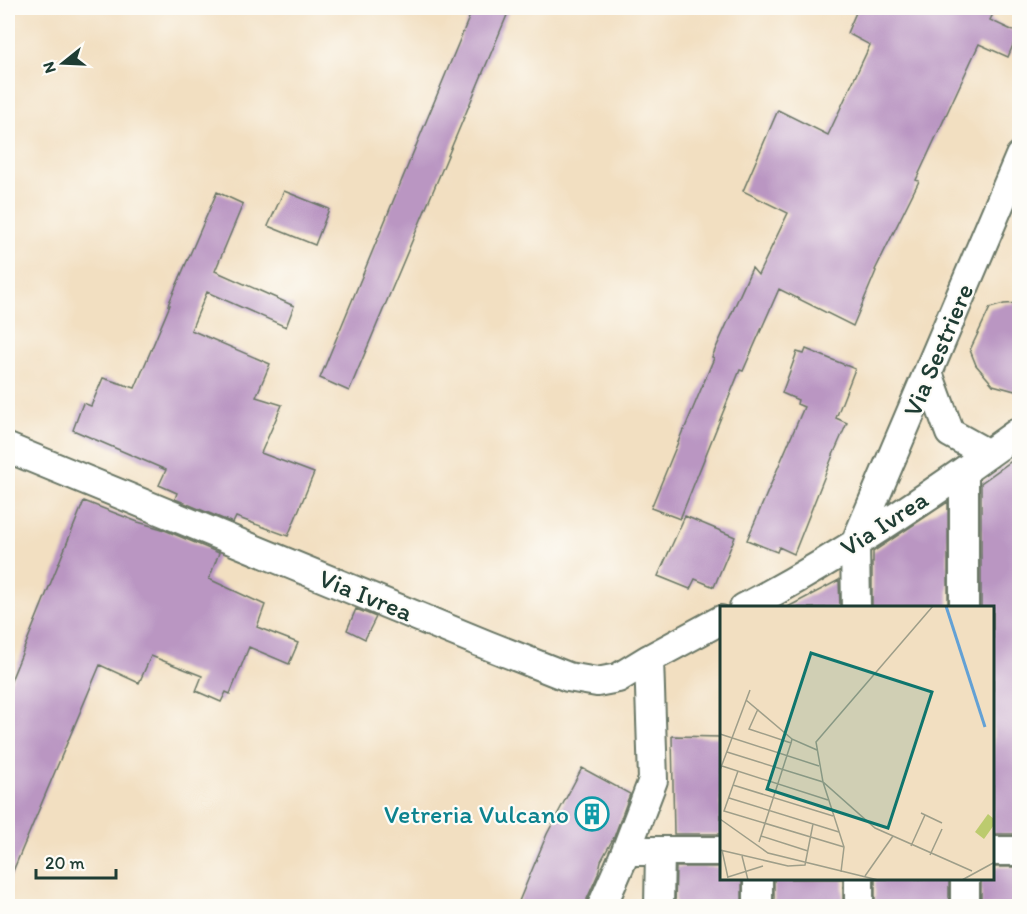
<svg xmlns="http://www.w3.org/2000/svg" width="1027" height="914" font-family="Itim,sans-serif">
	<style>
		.building { fill: #ba96c2 }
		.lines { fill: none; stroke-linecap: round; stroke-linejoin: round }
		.minor-casing { stroke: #697665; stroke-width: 32 }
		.minor { stroke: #fff; stroke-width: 28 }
		.labels { text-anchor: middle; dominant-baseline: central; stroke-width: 4.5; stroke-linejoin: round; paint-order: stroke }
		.street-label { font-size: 26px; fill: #1f3d34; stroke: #fdfcf7 }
		.culture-label { font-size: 26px; fill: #0d838f; stroke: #fdfcf7; text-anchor: end }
		.inset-river { fill: none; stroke: #63a1d5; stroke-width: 3 }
		.inset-road { fill: none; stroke: #9e9e89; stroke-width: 1.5 }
		.view { fill: #0f766e; fill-opacity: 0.15; stroke: #0f766e; stroke-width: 3 }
		.inset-edge { fill: none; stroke: #1f3d34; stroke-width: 3 }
	</style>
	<rect width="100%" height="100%" fill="#fdfcf7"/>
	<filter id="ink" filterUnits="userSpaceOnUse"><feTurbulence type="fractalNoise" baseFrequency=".0167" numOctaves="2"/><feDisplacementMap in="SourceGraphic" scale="12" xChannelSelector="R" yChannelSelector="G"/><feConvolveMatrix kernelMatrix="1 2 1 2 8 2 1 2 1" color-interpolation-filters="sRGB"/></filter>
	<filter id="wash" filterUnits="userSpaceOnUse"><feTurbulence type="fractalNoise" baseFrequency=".008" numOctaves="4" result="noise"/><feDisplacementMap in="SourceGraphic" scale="24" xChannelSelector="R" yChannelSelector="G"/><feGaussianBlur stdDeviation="1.35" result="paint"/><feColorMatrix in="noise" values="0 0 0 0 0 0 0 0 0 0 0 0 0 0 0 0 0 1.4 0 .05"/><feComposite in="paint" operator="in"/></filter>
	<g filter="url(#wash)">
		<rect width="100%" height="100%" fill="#f2dfc1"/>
		<g id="blocks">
			<path class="building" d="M 473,8 L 510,8 L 349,391 L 320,378 Z
				M 858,8 L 996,8 L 990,20 L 1018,33 L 1008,57 L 979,44 L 916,180 L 919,181 L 875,270 L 876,271 L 853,326 L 779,289 L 743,371 L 740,370 L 680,519 L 651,508 L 683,430 L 684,430 L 714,358 L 712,357 L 752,268 L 758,275 L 788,213 L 743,191 L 778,110 L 828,135 L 870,45 L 847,33 Z
				M 284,191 L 329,209 L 315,245 L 268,226 Z
				M 217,192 L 243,204 L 215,271 L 294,306 L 286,327 L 207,292 L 191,330 L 270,364 L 256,397 L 282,405 L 261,453 L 314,473 L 288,536 L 236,517 L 233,523 L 175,499 L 177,493 L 159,485 L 166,470 L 73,430 L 83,403 L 91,406 L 103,378 L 135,388 L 170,305 L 168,305 Z
				M 1020,303 L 1020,380 L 1015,391 L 993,385 L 976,365 L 970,350 L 990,308 L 1004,304 Z
				M 806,349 L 855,369 L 836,418 L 847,423 L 833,455 L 794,554 L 779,547 L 777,552 L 747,540 L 804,407 L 797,404 L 798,400 L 782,393 L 797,352 L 804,354 Z
				M 1020,455 L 1020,834 L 993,834 L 993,608 L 981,608 L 981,483 Z
				M 84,501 L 138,522 L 162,529 L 219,553 L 209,579 L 265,605 L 257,627 L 298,643 L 289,664 L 249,647 L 230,694 L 226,692 L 221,702 L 196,691 L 202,676 L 151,656 L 139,683 L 100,665 L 8,883 L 8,688 Z
				M 948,502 L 948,608 L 872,608 L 872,563 L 873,562 L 873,552 Z
				M 685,516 L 735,537 L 714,587 L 695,579 L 690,589 L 658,576 Z
				M 839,580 L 840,608 L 786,608 Z
				M 356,609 L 376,617 L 365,639 L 347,630 Z
				M 672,736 L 721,737 L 721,834 L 674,834 Z
				M 582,768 L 630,794 L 614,837 L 601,861 L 598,874 L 587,899 L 586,906 L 517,906 L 547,834 Z
				M 676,867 L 721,867 L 721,879 L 742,879 L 742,906 L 675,906 Z
				M 993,867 L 1020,867 L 1020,906 L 981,906 L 981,879 L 993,879 Z
				M 774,879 L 843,879 L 843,906 L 774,906 Z
				M 875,879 L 949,879 L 949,906 L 875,906 Z"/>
		</g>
	</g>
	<g filter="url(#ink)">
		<use href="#blocks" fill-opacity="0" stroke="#697665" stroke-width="1.5"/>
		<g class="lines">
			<g class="minor-casing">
				<path id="minor" d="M 928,373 L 950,433 L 988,454
					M 8,448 L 487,645 L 568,677 L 597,682 L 618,678 L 649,659 L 721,620
					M 964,471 L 964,608
					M 744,608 C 841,557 931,495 1020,431
					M 856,608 L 855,544 L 1020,156
					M 649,659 L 653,780 L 626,851 L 660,851 L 659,906
					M 660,851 L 721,851
					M 992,851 L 1020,851
					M 758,880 L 758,906
					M 859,880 L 859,906
					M 965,880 L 965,906
					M 602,906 L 626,851"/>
			</g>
			<use href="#minor" class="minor"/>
		</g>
	</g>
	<defs>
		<g id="building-ring" transform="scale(1.725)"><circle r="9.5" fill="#fdfcf7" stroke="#0f9aa8" stroke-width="1.5"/><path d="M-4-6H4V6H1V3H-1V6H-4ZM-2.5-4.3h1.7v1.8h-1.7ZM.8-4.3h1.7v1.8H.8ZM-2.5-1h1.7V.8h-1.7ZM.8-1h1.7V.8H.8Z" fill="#0f9aa8"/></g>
	</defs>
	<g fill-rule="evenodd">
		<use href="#building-ring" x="592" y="814"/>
	</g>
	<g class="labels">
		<g class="street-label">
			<text transform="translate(938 350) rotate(-67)">Via Sestriere</text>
			<text transform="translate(884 523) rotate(-33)">Via Ivrea</text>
			<text transform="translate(366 595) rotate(22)">Via Ivrea</text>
		</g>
		<g class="culture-label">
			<text x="569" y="814">Vetreria Vulcano</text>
		</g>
	</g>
	<g transform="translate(720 606)">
		<rect width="274" height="274" fill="#f2dfc1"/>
		<path d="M 268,208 L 274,213 L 274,219 L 264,233 L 255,226 Z" fill="#bccb6e"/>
		<path class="inset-river" d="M 226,0 L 265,121"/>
		<path class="inset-road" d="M 26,94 L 72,133M 38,103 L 29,123 L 71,137 L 72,133 L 97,144M 0,128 L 99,160M 7,146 L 103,176 L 155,222 L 252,265M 2,160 L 108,194M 0,164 L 30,84M 18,165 L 4,205 L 124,241M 13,179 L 113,210M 9,192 L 119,226M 201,207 L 222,217M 0,213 L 48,247 L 158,274M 41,230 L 88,245M 39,236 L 71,137M 191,240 L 205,209M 0,244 L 68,260 L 85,259 L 93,218M 2,244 L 8,272M 210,249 L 222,223M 22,250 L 28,274M 121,266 L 124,241 L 103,176 L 96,136 L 213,0M 145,270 L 173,230M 8,271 L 43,260M 242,274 L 275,256"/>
		<path class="view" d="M 91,47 L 212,86 L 168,222 L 47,183 Z"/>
		<rect width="274" height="274" class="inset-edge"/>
	</g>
	<rect width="1027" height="914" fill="none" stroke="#fdfcf7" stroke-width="30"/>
	<g transform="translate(63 63) rotate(252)" stroke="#fdfcf7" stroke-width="4.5" paint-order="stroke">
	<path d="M0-4.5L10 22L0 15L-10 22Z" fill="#1f3d34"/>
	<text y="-9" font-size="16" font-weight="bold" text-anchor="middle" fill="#1f3d34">N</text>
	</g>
	<path d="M36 869v9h80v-9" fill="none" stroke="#1f3d34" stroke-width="3"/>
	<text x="45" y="869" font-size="18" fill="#1f3d34" stroke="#fdfcf7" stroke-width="4.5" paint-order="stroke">20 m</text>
</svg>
